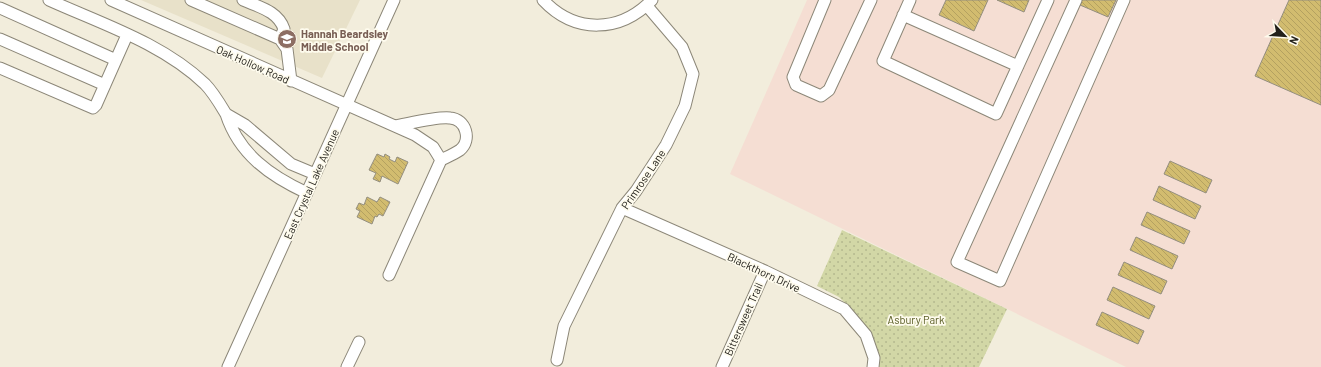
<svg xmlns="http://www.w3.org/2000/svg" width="1321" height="367" font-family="Barlow,sans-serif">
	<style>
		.commercial { fill: #f5ded3 }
		.built { fill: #e8e1c9 }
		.grass { fill: url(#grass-dots) }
		.building { fill: url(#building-back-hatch); stroke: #938e7f }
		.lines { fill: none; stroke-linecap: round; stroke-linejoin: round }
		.minor-casing { stroke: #8c8778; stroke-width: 13 }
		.minor { stroke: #fff; stroke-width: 11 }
		.labels { text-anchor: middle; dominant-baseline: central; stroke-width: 3.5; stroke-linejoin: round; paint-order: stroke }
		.education-label { font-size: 11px; font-weight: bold; fill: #785e54; stroke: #fefbed; text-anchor: start }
		.street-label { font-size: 11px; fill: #22201a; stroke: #fefbed }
		.park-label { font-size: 11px; fill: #585c24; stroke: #fefbed }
	</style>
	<defs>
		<pattern id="grass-dots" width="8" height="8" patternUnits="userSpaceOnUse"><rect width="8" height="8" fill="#d2d7a6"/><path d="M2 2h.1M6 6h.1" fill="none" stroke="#b4b88e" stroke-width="1.8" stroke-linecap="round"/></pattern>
		<pattern id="building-back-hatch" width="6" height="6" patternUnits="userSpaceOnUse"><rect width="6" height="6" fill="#d2bc6f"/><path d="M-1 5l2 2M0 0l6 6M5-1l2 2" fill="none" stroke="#b4a160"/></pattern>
	</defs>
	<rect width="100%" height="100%" fill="#f2eddc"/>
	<path class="commercial" d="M 807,0 L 1321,0 L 1321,367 L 1126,367 L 730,174 Z"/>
	<path class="built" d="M 141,0 L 360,0 L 322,78 Z"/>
	<path class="grass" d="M 842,230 L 1007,309 L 979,367 L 875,367 L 869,333 L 852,310 L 839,297 L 817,286 Z"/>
	<path class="building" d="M 946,0 L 988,0 L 974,31 L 939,15 Z
		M 997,0 L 1029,0 L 1024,12 Z
		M 1082,0 L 1116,0 L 1108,17 L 1080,5 Z
		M 1289,0 L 1321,0 L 1321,105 L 1255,76 Z
		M 377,154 L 384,157 L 385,154 L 390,157 L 389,159 L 395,162 L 397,157 L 408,162 L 398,184 L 382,176 L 380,182 L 373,179 L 376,173 L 369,170 Z
		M 1170,161 L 1212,180 L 1206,193 L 1164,174 Z
		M 1159,186 L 1201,206 L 1195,219 L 1153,200 Z
		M 367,197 L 377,202 L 380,197 L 390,202 L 383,216 L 379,214 L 377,217 L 375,216 L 372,224 L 357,217 L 360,211 L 356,209 L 359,203 L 364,205 Z
		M 1147,212 L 1190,231 L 1184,244 L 1141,225 Z
		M 1136,237 L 1178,256 L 1172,269 L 1130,250 Z
		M 1124,262 L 1167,281 L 1161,294 L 1118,275 Z
		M 1113,287 L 1155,306 L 1149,319 L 1107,300 Z
		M 1102,312 L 1144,331 L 1138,344 L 1096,325 Z"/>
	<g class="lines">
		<g class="minor-casing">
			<path id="minor" d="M 49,0 C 102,24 162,43 205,84 C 213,92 220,104 226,114
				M 111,0 L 415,135 L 433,147 L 441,160 L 389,275
				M 191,0 L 280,39 L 287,49 L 291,81
				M 243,0 C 259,7 278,11 284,29 L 280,39
				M 543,0 C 575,34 620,33 652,0
				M 825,0 L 793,77 L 796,85 L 821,96 L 829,90 L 871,0
				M 910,0 L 883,61 L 996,114 L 1048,0
				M 1076,0 L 957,262 L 1000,281 L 1124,0
				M 0,8 L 116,60
				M 903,15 L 1018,66
				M 0,39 L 105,85
				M 0,68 L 93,108 L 96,105 L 127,35
				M 395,126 C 407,124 439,116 450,118 C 466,119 472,140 460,150 C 454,154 447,157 441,160
				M 307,193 C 270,176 239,154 226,114 L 245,125 L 291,164 L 315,174
				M 622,208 L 765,271 L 844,309 L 866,335 L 874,358 L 873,367
				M 557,360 L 564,326 L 622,208 L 636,191 L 666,145 L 685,106 L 693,74 L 682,47 L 647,6
				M 228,367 L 394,0
				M 347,367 L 359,342
				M 722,367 L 765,271"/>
		</g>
		<use href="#minor" class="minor"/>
	</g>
	<defs>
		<g id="school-disc" transform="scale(1)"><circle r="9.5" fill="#8d6e63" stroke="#fefbed"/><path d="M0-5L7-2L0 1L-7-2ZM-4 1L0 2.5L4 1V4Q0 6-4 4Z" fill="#fff"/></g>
	</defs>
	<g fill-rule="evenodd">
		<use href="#school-disc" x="287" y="39"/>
	</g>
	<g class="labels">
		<g class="education-label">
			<text x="301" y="33">Hannah Beardsley<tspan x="301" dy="13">Middle School</tspan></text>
		</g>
		<g class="street-label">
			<text transform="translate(253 64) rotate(24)">Oak Hollow Road</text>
			<text transform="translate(643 179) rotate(-56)">Primrose Lane</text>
			<text transform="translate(311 184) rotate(-66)">East Crystal Lake Avenue</text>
			<text transform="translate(764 272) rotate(25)">Blackthorn Drive</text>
			<text transform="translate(743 319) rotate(-66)">Bittersweet Trail</text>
		</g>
		<g class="park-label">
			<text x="916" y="319">Asbury Park</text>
		</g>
	</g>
	<g transform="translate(1285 36) rotate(115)" stroke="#fefbed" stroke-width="3" paint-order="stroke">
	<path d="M0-3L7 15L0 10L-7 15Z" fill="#22201a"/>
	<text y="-6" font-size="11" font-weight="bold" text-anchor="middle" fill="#22201a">N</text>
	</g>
</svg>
